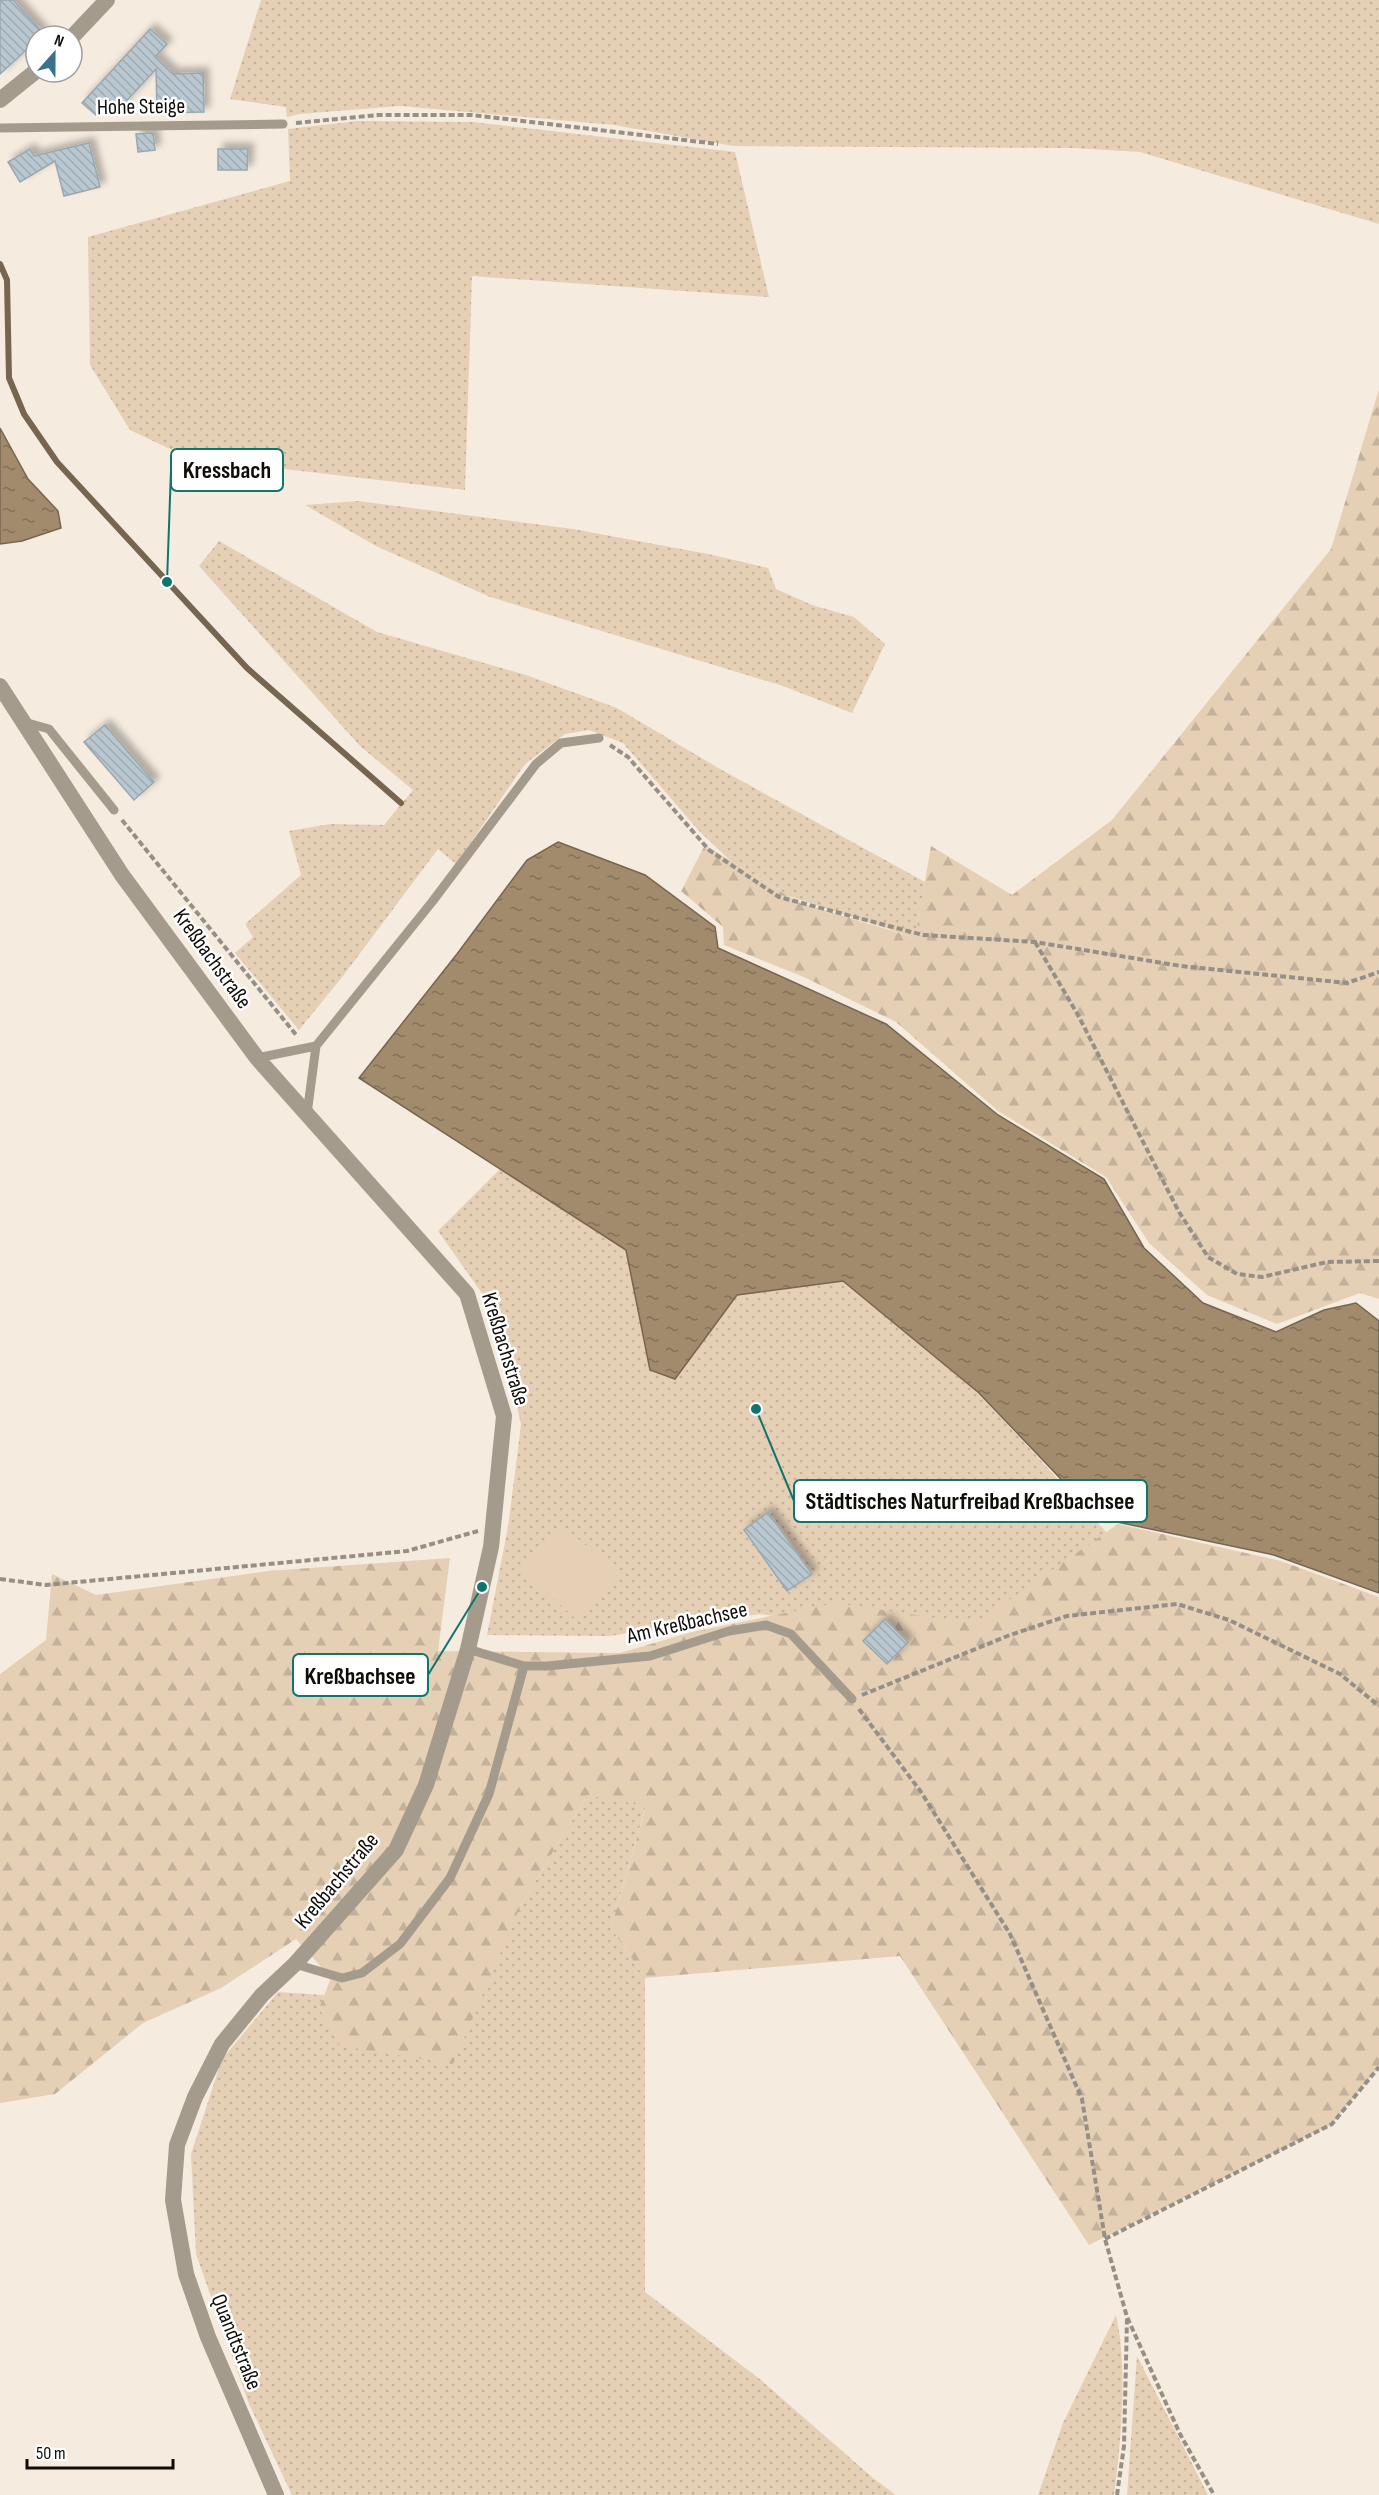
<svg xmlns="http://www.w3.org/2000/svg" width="1379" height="2495" font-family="'Sofia Sans Condensed',sans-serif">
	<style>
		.grass { fill: url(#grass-dots) }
		.forest { fill: url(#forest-firs) }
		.garden { fill: #e5d0b6 }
		.water { fill: url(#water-ripples); stroke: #76654f; stroke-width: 1.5 }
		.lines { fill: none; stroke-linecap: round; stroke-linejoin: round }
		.stream { stroke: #76654f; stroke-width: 6 }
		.building { fill: url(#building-back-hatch); stroke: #99a8af; stroke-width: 1.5; filter: url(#shadow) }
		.path { stroke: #968f86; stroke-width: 4; stroke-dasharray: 6 3; stroke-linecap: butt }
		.service { stroke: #a59b8d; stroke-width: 9 }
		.minor { stroke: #a59b8d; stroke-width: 16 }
		.tertiary { stroke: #a59b8d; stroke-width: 16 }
		.labels { text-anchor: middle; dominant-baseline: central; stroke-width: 5; stroke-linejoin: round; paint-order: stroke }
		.street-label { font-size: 22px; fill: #100d09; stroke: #fff }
		.leader { fill: none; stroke: #0f766e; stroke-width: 2 }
		.callout-dot { fill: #0f766e; stroke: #fff; stroke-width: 2 }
		.callout { fill: #fff; stroke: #0f766e; stroke-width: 2 }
		.callout-label { font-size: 24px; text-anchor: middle; font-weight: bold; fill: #100d09 }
	</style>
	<defs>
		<pattern id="grass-dots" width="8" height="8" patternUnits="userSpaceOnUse" patternTransform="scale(1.5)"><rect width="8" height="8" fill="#e5d0b6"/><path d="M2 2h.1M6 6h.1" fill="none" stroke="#c3b19b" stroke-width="1.8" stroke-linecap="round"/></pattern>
		<pattern id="forest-firs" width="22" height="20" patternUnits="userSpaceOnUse" patternTransform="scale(1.5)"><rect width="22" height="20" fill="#e5d0b6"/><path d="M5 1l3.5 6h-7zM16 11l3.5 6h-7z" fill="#c3b19b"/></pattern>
		<pattern id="water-ripples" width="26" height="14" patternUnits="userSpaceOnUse" patternTransform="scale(1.5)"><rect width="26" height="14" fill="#a28b6d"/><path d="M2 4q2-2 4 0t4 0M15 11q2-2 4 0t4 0" fill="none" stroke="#837058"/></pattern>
		<pattern id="building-back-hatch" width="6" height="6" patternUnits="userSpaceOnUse" patternTransform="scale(1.5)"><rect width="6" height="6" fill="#b9c8d0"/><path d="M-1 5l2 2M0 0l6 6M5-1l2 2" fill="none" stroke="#9eabb1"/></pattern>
		<filter id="shadow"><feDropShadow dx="5.5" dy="-5.5" stdDeviation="3" flood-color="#0004"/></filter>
	</defs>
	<rect width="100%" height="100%" fill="#f5ebdf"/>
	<path class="grass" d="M 261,0 L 1379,0 L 1379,224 L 1140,152 L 1073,148 L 733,146 L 614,125 L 400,106 L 299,114 L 287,117 L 286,107 L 230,99 Z
		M 358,121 L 472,122 L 735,152 L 769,297 L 472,276 L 465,490 L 189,458 L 130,430 L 90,365 L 88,237 L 290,181 L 288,129 Z
		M 358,501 L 573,529 L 708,554 L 768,568 L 776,589 L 812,605 L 854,617 L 885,644 L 852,713 L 783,686 L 490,597 L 376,546 L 305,505 Z
		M 219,541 L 377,632 L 526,675 L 617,708 L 720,769 L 925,882 L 915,938 L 789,896 L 732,862 L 700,832 L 623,743 L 589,730 L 565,734 L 525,764 L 456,864 L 438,849 L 343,976 L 299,1030 L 235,953 L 253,937 L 245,924 L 301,875 L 289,831 L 330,824 L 384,825 L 413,790 L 360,746 L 199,566 Z
		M 500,1169 L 626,1250 L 650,1370 L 675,1379 L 737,1295 L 843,1281 L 979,1393 L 1107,1533 L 971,1641 L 951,1643 L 760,1614 L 609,1636 L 487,1635 L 508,1527 L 521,1425 L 498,1316 L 438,1231 Z
		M 587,1795 L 646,1805 L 611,1928 L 645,1978 L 645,2292 L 761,2380 L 873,2478 L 896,2495 L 292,2495 L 249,2404 L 196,2254 L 191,2154 L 222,2059 L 278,1992 L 324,1995 L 319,2008 L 520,1907 Z
		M 1116,2315 C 1128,2367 1121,2442 1114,2495 L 1038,2495 L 1063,2423 Z
		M 1137,2356 L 1208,2495 L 1127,2495 Z"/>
	<path class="forest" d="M 1379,389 L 1379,1299 L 1360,1293 L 1277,1324 L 1207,1295 L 1149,1243 L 1106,1177 L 998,1111 L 896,1022 L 806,978 L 724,945 L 723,927 L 681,891 L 705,845 L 798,902 L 915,938 L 931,846 L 1012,895 L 1112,820 L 1331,549 Z
		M 1118,1524 L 1281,1561 L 1379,1597 L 1379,2067 L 1331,2125 L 1089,2245 L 900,1956 L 645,1978 L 611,1928 L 646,1806 L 587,1795 L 520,1907 L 453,2064 L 340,2046 L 319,2008 L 331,1978 L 296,1939 L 221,1988 L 143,2023 L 55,2094 L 0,2103 L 0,1674 L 46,1640 L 52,1574 L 96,1595 L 268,1571 L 450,1558 L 438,1651 L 620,1653 L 692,1632 L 835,1603 L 950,1620 L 982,1619 Z"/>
	<path class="garden" d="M 561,1524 L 618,1573 L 578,1621 L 521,1569 Z"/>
	<path class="water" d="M 0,428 L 28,479 L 58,511 L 61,528 L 22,541 L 0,544 Z
		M 558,842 L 645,875 L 715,927 L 718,948 L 886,1024 L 998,1115 L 1104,1179 L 1144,1248 L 1203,1303 L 1276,1332 L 1324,1310 L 1356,1303 L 1379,1321 L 1379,1593 L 1274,1555 L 1098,1518 L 979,1393 L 843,1281 L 737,1295 L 675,1379 L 650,1370 L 626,1250 L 359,1078 L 457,954 L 527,860 Z"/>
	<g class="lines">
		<path class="stream" d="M 0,264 L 7,280 L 9,378 L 24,414 L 57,462 L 247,668 L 401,803"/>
	</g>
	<path class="building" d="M 0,0 L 13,0 L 44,34 L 36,36 L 36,41 L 0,74 Z
		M 150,29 L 167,44 L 155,57 L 173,74 L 203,73 L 204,112 L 157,113 L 156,69 L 117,111 L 108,102 L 96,115 L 82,103 Z
		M 153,133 L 155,150 L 138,152 L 136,134 Z
		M 89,143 L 100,187 L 64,196 L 55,161 L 20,182 L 8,162 L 30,149 L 34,156 Z
		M 218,149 L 248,149 L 247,170 L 218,170 Z
		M 105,725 L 154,782 L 134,800 L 84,742 Z
		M 768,1512 L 812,1574 L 787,1591 L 744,1530 Z
		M 885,1619 L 908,1642 L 887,1664 L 863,1641 Z"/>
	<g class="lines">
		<path class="path" d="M 296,123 L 378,115 L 472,115 L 718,144
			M 610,745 L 628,757 L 709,850 L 779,897 L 923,935 L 1035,942 L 1181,966 L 1347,983 L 1379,972
			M 122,820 L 297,1036
			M 1035,942 L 1078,1015 L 1179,1212 L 1208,1257 L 1237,1274 L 1262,1277 L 1327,1262 L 1379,1261
			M 0,1579 L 46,1585 L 407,1551 L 478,1531
			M 862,1695 L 1010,1635 L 1067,1616 L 1177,1604 L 1229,1620 L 1340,1674 L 1379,1706
			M 859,1709 L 921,1792 L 1010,1934 L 1082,2099 L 1105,2239 L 1127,2317 L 1180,2434 L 1214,2495
			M 1105,2239 L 1332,2124 L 1379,2067
			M 1117,2495 L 1124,2446 L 1127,2319"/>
		<path class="service" d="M 0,128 L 283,124
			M 24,722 L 49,729 L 114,810
			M 257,1058 L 316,1046
			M 307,1114 L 316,1046 L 432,902 L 536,764 L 561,743 L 599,738
			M 468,1649 L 524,1666 L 547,1666 L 650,1656 L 729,1631 L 766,1625 L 791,1634 L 852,1699
			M 295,1964 L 342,1978 L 362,1973 L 400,1944 L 450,1878 L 489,1794 L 524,1666"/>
		<path class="minor" d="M 0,686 L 122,875 L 257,1058 L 467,1294 L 504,1416 L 491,1547 L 468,1649 L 426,1785 L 396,1850 L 295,1964 L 262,1995 L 222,2044 L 195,2097 L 177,2145 L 173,2200 L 186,2274 L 208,2337 L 276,2495"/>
		<path class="tertiary" d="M 72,37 L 107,0
			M 0,100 L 36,71"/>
	</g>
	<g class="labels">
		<g class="street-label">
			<text transform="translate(141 107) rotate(-1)">Hohe Steige</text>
			<text transform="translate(212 959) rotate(54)">Kreßbachstraße</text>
			<text transform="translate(505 1349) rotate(73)">Kreßbachstraße</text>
			<text transform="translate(687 1623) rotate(-13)">Am Kreßbachsee</text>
			<text transform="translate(337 1881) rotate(-50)">Kreßbachstraße</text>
			<text transform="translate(236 2342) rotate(68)">Quandtstraße</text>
		</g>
	</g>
	<path class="leader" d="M167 582L171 470M756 1409L794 1501M482 1587L428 1675"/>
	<g class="callout-dot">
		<circle cx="167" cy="582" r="6"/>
		<circle cx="756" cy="1409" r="6"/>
		<circle cx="482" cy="1587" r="6"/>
	</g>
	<g class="callout">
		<rect x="171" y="449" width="112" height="42" rx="6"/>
		<rect x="794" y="1480" width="353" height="42" rx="6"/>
		<rect x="293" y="1654" width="135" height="42" rx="6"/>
	</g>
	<g class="callout-label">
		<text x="227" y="478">Kressbach</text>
		<text x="970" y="1509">Städtisches Naturfreibad Kreßbachsee</text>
		<text x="360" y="1684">Kreßbachsee</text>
	</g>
	<g transform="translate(54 54) rotate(21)"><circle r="28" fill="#ffffff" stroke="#9f9e9d" stroke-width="1.5"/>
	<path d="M0-4.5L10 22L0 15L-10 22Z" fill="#39728c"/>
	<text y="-9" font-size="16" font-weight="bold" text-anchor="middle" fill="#100d09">N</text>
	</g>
	<path d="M27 2459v9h146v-9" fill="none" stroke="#100d09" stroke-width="3"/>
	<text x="36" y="2459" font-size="18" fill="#100d09" stroke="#ffffff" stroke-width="4.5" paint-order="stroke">50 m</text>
</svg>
